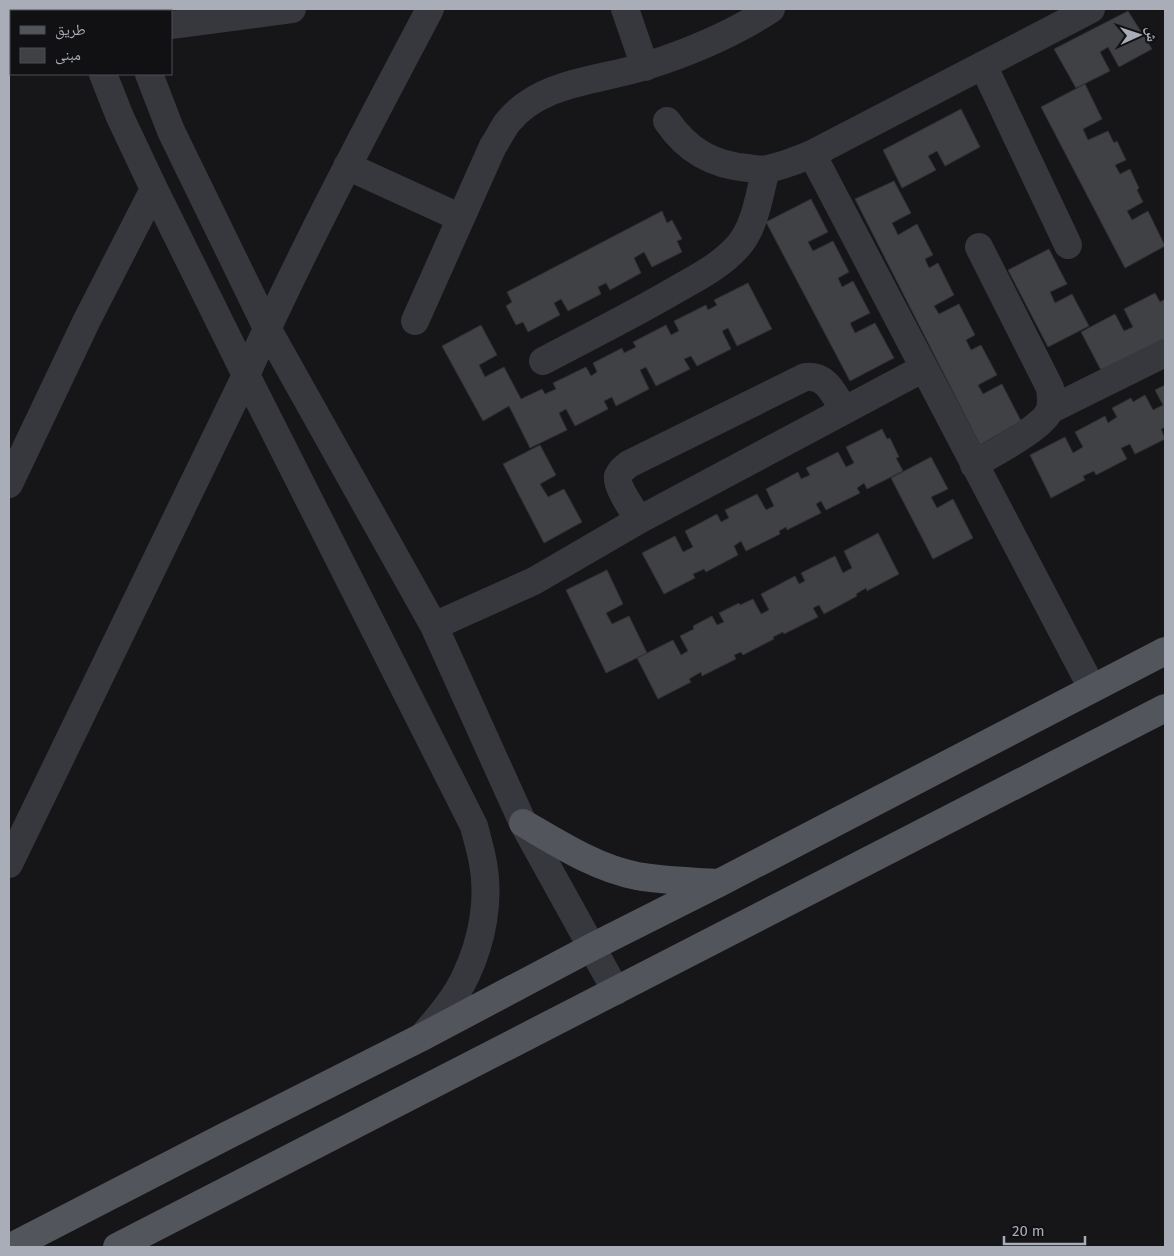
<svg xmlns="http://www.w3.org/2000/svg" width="1174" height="1256" font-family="'Fira Sans','Noto Naskh Arabic',sans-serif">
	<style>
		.building { fill: #404145; stroke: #303034 }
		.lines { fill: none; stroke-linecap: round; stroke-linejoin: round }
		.minor { stroke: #37383d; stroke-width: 28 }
		.major { stroke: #53555c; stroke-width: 28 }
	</style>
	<rect width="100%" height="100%" fill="#161618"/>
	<path class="building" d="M 1128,11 L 1152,49 L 1119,67 L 1108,47 L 1100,52 L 1110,71 L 1076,88 L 1054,49 Z
		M 1085,84 L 1102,119 L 1083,129 L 1088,140 L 1108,131 L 1114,143 L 1117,141 L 1126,160 L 1115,165 L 1120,174 L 1130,169 L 1139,188 L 1137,190 L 1143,202 L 1127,211 L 1132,220 L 1148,211 L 1165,246 L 1125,268 L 1041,107 Z
		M 961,109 L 980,147 L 945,166 L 937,151 L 928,156 L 936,170 L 902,188 L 883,150 Z
		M 894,181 L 911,213 L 892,223 L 898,235 L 917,224 L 933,255 L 925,259 L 929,268 L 938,263 L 954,295 L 934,306 L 939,314 L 959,304 L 975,335 L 966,340 L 971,350 L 981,345 L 997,375 L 978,385 L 983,394 L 1002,384 L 1021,421 L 980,445 L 855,199 Z
		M 811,199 L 828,232 L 808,242 L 813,251 L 833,241 L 849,272 L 838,278 L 842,287 L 853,281 L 870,313 L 850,323 L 855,333 L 875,323 L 894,358 L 850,381 L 766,222 Z
		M 662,211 L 667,223 L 672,220 L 682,239 L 677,241 L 682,252 L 652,267 L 644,252 L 634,258 L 641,273 L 610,290 L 606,283 L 598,287 L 601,294 L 568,311 L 561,299 L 554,303 L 560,315 L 528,332 L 523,322 L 516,325 L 506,306 L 512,302 L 507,292 Z
		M 1049,249 L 1067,284 L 1050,292 L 1055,303 L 1072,294 L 1089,326 L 1048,347 L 1008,270 Z
		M 748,283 L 772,329 L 737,346 L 728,328 L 722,331 L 731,349 L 697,366 L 691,356 L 684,359 L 690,369 L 656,386 L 646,367 L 640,370 L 649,389 L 616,406 L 612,397 L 604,401 L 608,409 L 575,426 L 566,409 L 559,413 L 567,430 L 530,448 L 509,406 L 483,421 L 442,346 L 481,325 L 497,355 L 479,365 L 485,377 L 504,367 L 521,399 L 542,389 L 545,394 L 556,389 L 553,383 L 586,367 L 591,376 L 597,372 L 593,363 L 622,348 L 624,353 L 636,347 L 633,342 L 666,325 L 671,335 L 679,331 L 674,321 L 706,305 L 708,310 L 717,305 L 714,300 Z
		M 1155,293 L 1160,302 L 1165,299 L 1165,344 L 1104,376 L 1081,332 L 1115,314 L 1124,331 L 1133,327 L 1124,309 Z
		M 1165,385 L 1165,427 L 1161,429 L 1165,439 L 1135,454 L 1130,444 L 1121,448 L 1127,459 L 1096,475 L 1094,471 L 1083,476 L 1085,480 L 1051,498 L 1030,455 L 1065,437 L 1073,453 L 1083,447 L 1075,432 L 1105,416 L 1108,423 L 1117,417 L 1112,408 L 1131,398 L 1133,402 L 1145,395 L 1153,410 L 1163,405 L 1155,390 Z
		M 882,429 L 887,439 L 890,438 L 899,457 L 896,458 L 903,471 L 867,489 L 864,483 L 857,488 L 860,493 L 826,510 L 821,501 L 816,504 L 821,513 L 787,530 L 786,527 L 779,531 L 780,534 L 746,551 L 741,541 L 734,546 L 738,555 L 706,572 L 704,569 L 693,574 L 695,578 L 664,594 L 642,553 L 675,536 L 683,552 L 693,547 L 685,531 L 717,514 L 721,522 L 729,518 L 725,510 L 757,494 L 766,510 L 774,506 L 766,489 L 798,472 L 801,479 L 810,475 L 806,468 L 838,452 L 846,467 L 854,463 L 846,447 Z
		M 540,445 L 556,475 L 540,484 L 548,497 L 564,489 L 582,522 L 544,543 L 503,464 Z
		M 931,457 L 948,489 L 931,497 L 937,508 L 953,499 L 973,538 L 933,559 L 891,478 Z
		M 878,533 L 899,574 L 867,591 L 866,588 L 856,594 L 857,596 L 824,614 L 819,605 L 813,608 L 818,617 L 784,634 L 783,632 L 773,637 L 774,639 L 743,655 L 741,652 L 734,655 L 736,659 L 702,676 L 701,672 L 689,679 L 691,682 L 658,699 L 637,658 L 673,640 L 681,655 L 688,651 L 680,636 L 694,629 L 693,626 L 712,616 L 717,625 L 724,622 L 719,613 L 739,603 L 740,605 L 753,599 L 761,614 L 769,610 L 761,594 L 795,576 L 799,584 L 805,581 L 801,573 L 835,556 L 843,573 L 852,568 L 844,551 Z
		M 607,570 L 623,604 L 606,613 L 612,624 L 629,616 L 647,653 L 606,673 L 566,590 Z"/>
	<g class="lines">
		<path class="minor" d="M 89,9 L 89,11
			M 134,9 L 135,11
			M 625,9 L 645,67
			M 171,25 L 292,9
			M 983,65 L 1068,245
			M 103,74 L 120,117 L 154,189 L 246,375 L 474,826 C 477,838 481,851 483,863 C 490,901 482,941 466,975 C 456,998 438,1018 422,1037
			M 149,74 L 171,131 L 267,328 L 434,626 L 523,823 L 616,991
			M 667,121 C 687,150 712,165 748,168 C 754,169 761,170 767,169 C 783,166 797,160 812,154 L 1091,9
			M 812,154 L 1092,688
			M 347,166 L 461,218
			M 415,321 L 493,146 C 498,139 502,130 507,123 C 540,81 599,81 646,66 C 690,52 733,34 771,9
			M 543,361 C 588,337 633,315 677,289 C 699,277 723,264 739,245 C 756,225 759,194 766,170
			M 1050,410 L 1165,353
			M 974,465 C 993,453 1039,430 1049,412 C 1052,405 1051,396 1050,388 L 979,247
			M 9,484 L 87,320 L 154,189
			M 639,520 C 633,510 616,487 618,476 C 620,471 624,468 629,464 L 805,377 C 827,374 834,395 844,410
			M 434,626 L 534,581 L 639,520 L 924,368
			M 9,864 L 246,375 C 302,250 366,130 430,9"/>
		<path class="major" d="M 523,823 C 559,844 596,868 637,876 C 664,881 691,881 718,883
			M 11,1247 L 226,1136 L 422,1037 L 592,947 L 719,883 L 1165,651
			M 117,1247 L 1165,708"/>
	</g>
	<rect width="1174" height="1256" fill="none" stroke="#a8adb8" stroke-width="20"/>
	<rect x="10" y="10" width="162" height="65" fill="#111113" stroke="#4d4f55"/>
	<rect x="20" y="26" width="25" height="8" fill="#53555c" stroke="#4d4f55"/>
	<text x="55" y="35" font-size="15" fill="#a8adb8">طريق</text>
	<rect x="20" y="48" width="25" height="15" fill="#404145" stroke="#4d4f55"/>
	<text x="55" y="60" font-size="15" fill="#a8adb8">مبنى</text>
	<g transform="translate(1139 35) rotate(87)" stroke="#111113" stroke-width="4" paint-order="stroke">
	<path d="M0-4L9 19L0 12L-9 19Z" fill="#a8adb8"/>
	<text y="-8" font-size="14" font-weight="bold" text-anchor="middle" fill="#a8adb8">ش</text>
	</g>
	<path d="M1004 1236v8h81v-8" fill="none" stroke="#a8adb8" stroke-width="2.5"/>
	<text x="1012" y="1236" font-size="15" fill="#a8adb8" stroke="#111113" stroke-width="4" paint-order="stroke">20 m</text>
</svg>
